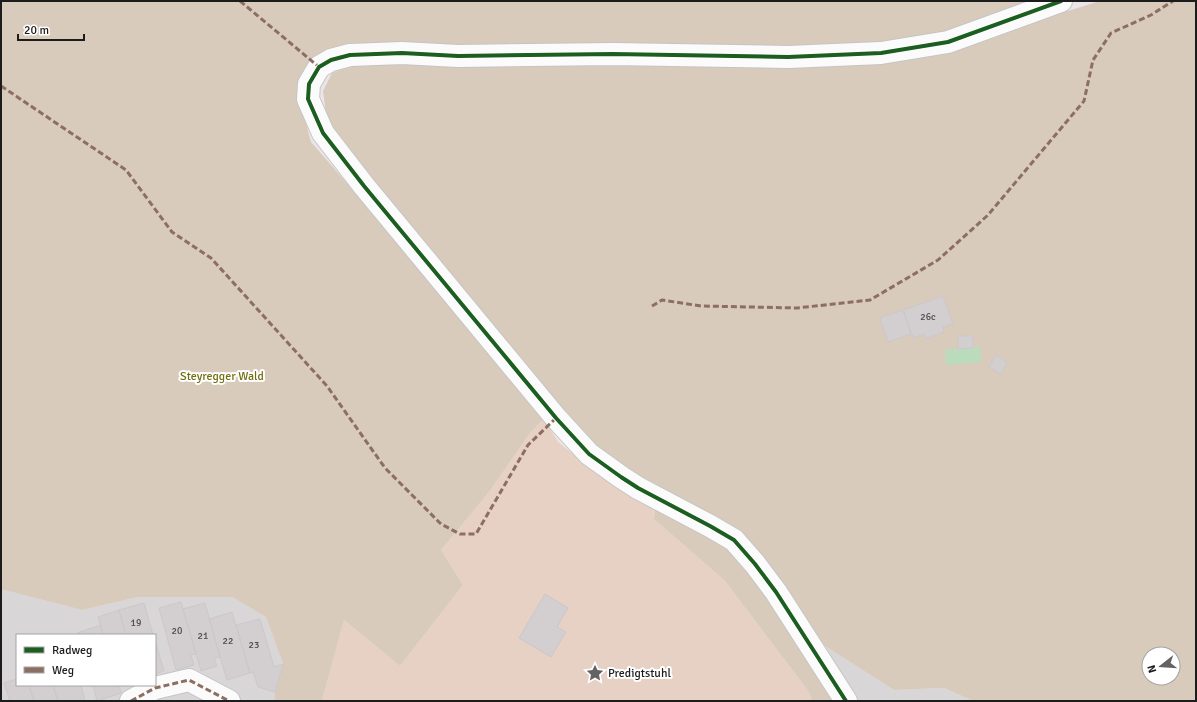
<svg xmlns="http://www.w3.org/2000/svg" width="1197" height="702" font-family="Signika,sans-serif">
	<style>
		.residential { fill: #d9d6d8; fill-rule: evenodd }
		.religious { fill: #d8d6d7 }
		.grass { fill: #e7d1c5 }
		.forest { fill: #d8cbbc; fill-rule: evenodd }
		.water { fill: #badcbc }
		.building { fill: #d3ced0; stroke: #cdc7ca }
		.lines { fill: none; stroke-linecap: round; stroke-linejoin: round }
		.street-casing { stroke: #c6c4c5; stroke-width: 24 }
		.street { stroke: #fcfbfb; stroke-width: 22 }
		.quiet { stroke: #8d6e63; stroke-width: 3; stroke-dasharray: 6 3; stroke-linecap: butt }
		.cycleway-casing { stroke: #fff; stroke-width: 6 }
		.cycleway { stroke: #1b5e20; stroke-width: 4 }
		.labels { text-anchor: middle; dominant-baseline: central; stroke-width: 4; stroke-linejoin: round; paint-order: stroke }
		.number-label { font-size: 10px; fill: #4c4a4b }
		.park-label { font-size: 12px; fill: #736f11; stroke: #fff }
		.poi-label { font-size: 12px; fill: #1c1c1c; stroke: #fff; text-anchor: start }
	</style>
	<rect width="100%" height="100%" fill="#eae5e7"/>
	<path class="residential" d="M 4,590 L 82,610 L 138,597 L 232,597 L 266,617 L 283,664 L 275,692 L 274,701 L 1,701 L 1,591 ZM 17,635 L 155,635 L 155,685 L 17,685 Z
		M 800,630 L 894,690 L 944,688 L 973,701 L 846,701 Z"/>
	<path class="religious" d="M 876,683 L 885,701 L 856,701 L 853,695 Z"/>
	<path class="grass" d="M 544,419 L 558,442 L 572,453 L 594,469 L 653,505 L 654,519 L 725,581 L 809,692 L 812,701 L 322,701 L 344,620 L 400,666 L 463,585 L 441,550 L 489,492 L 530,433 Z"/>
	<path class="forest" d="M 1,1 L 1039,1 L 947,37 L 814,48 L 330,49 L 300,75 L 301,105 L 311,142 L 475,330 L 544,419 L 530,433 L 489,492 L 441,550 L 463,585 L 400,666 L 344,620 L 322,701 L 274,701 L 275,692 L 283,664 L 266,617 L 232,597 L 138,597 L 82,610 L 4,590 L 1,591 Z
		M 1100,1 L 1196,1 L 1196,701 L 973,701 L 944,688 L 894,690 L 800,630 L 837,701 L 812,701 L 809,692 L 725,581 L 654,519 L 655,484 L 603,455 L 571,426 L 338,139 L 326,113 L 323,91 L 332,73 L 359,62 L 962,44 ZM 1149,654 L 1173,654 L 1173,678 L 1149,678 Z"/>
	<path class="water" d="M 980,347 L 981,362 L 946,365 L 945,350 Z"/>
	<path class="building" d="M 943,296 L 953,324 L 943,327 L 944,332 L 926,339 L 924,334 L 913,338 L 903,310 Z
		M 903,310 L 911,334 L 888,342 L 880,318 Z
		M 958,336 L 973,336 L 973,348 L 958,349 Z
		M 996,355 L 1007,362 L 1001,374 L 989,367 Z
		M 545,594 L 568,608 L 557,627 L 566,632 L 551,657 L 519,638 Z
		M 181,602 L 196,654 L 191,655 L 194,665 L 176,670 L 159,608 Z
		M 144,603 L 153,635 L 126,635 L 119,610 Z
		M 205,603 L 220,657 L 214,658 L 217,666 L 201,671 L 183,609 Z
		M 119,610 L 126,635 L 103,635 L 98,617 Z
		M 232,612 L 250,673 L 227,680 L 209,619 Z
		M 260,619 L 274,667 L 283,664 L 275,692 L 258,687 L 253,672 L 250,673 L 236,625 Z
		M 101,625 L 103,635 L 78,635 L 77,633 Z
		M 155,641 L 164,671 L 155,674 Z
		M 17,679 L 17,685 L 29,685 L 34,701 L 10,701 L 4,683 Z
		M 29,685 L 53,685 L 58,701 L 34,701 Z
		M 53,685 L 81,685 L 85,701 L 58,701 Z
		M 93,685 L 119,685 L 121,693 L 97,701 Z"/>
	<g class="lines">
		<g class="street-casing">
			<path id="street" d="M 131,701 L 155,688 L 189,680 L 229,701
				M 846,701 L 776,592 L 755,564 L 734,540 L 710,526 L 638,488 L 621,477 L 589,454 L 556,418 L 364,186 L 323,133 L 308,99 L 309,84 L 319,67 L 331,60 L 350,55 L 402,53 L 458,56 L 613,54 L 788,57 L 881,53 L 948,42 L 1061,1"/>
		</g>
		<use href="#street" class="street"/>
		<path class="quiet" d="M 240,1 L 319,67
			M 1,86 L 126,170 L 172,232 L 211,258 L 327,386 L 385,468 L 441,524 L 460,534 L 476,534 L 528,445 L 556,418
			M 652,306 L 662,300 L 701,306 L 797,308 L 870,300 L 938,260 L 988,215 L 1084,101 L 1093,60 L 1111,33 L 1151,15 L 1173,1
			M 131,701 L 155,688 L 189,680 L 229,701"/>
		<g class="cycleway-casing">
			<path id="cycleway" d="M 846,701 L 776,592 L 755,564 L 734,540 L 710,526 L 638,488 L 621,477 L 589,454 L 556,418 L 364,186 L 323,133 L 308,99 L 309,84 L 319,67 L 331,60 L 350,55 L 402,53 L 458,56 L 613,54 L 788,57 L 881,53 L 948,42 L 1061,1"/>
		</g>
		<use href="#cycleway" class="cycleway"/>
	</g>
	<defs>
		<g id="sight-bare" transform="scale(1.38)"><path d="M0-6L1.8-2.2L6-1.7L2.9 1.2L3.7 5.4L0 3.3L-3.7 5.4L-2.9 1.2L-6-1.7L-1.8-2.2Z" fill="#646263" stroke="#fff" stroke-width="2.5" paint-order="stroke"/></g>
	</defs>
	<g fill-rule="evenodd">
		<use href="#sight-bare" x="595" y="673"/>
	</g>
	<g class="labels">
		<g class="number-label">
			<text x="928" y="317">26c</text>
			<text x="136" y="623">19</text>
			<text x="177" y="631">20</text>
			<text x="203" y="636">21</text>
			<text x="228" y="641">22</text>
			<text x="254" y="645">23</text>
		</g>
		<g class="park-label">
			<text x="222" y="376">Steyregger Wald</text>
		</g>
		<g class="poi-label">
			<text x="608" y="673">Predigtstuhl</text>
		</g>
	</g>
	<rect width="1197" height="702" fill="none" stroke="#1c1c1c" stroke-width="4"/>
	<rect x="16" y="634" width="140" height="52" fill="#ffffff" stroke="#a4a4a4"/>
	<rect x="24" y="647" width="20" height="6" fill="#1b5e20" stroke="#a4a4a4"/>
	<text x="52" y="654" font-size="12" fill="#1c1c1c">Radweg</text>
	<rect x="24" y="667" width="20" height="6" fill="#8d6e63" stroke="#a4a4a4"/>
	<text x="52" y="674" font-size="12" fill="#1c1c1c">Weg</text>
	<g transform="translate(1161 666) rotate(253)"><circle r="19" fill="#ffffff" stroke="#a4a4a4"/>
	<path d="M0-3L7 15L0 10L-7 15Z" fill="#646263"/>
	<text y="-6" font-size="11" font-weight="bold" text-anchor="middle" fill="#1c1c1c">N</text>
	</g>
	<path d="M18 34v6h66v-6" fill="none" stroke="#1c1c1c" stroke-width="2"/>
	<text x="24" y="34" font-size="12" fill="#1c1c1c" stroke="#ffffff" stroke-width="3" paint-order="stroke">20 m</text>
</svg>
